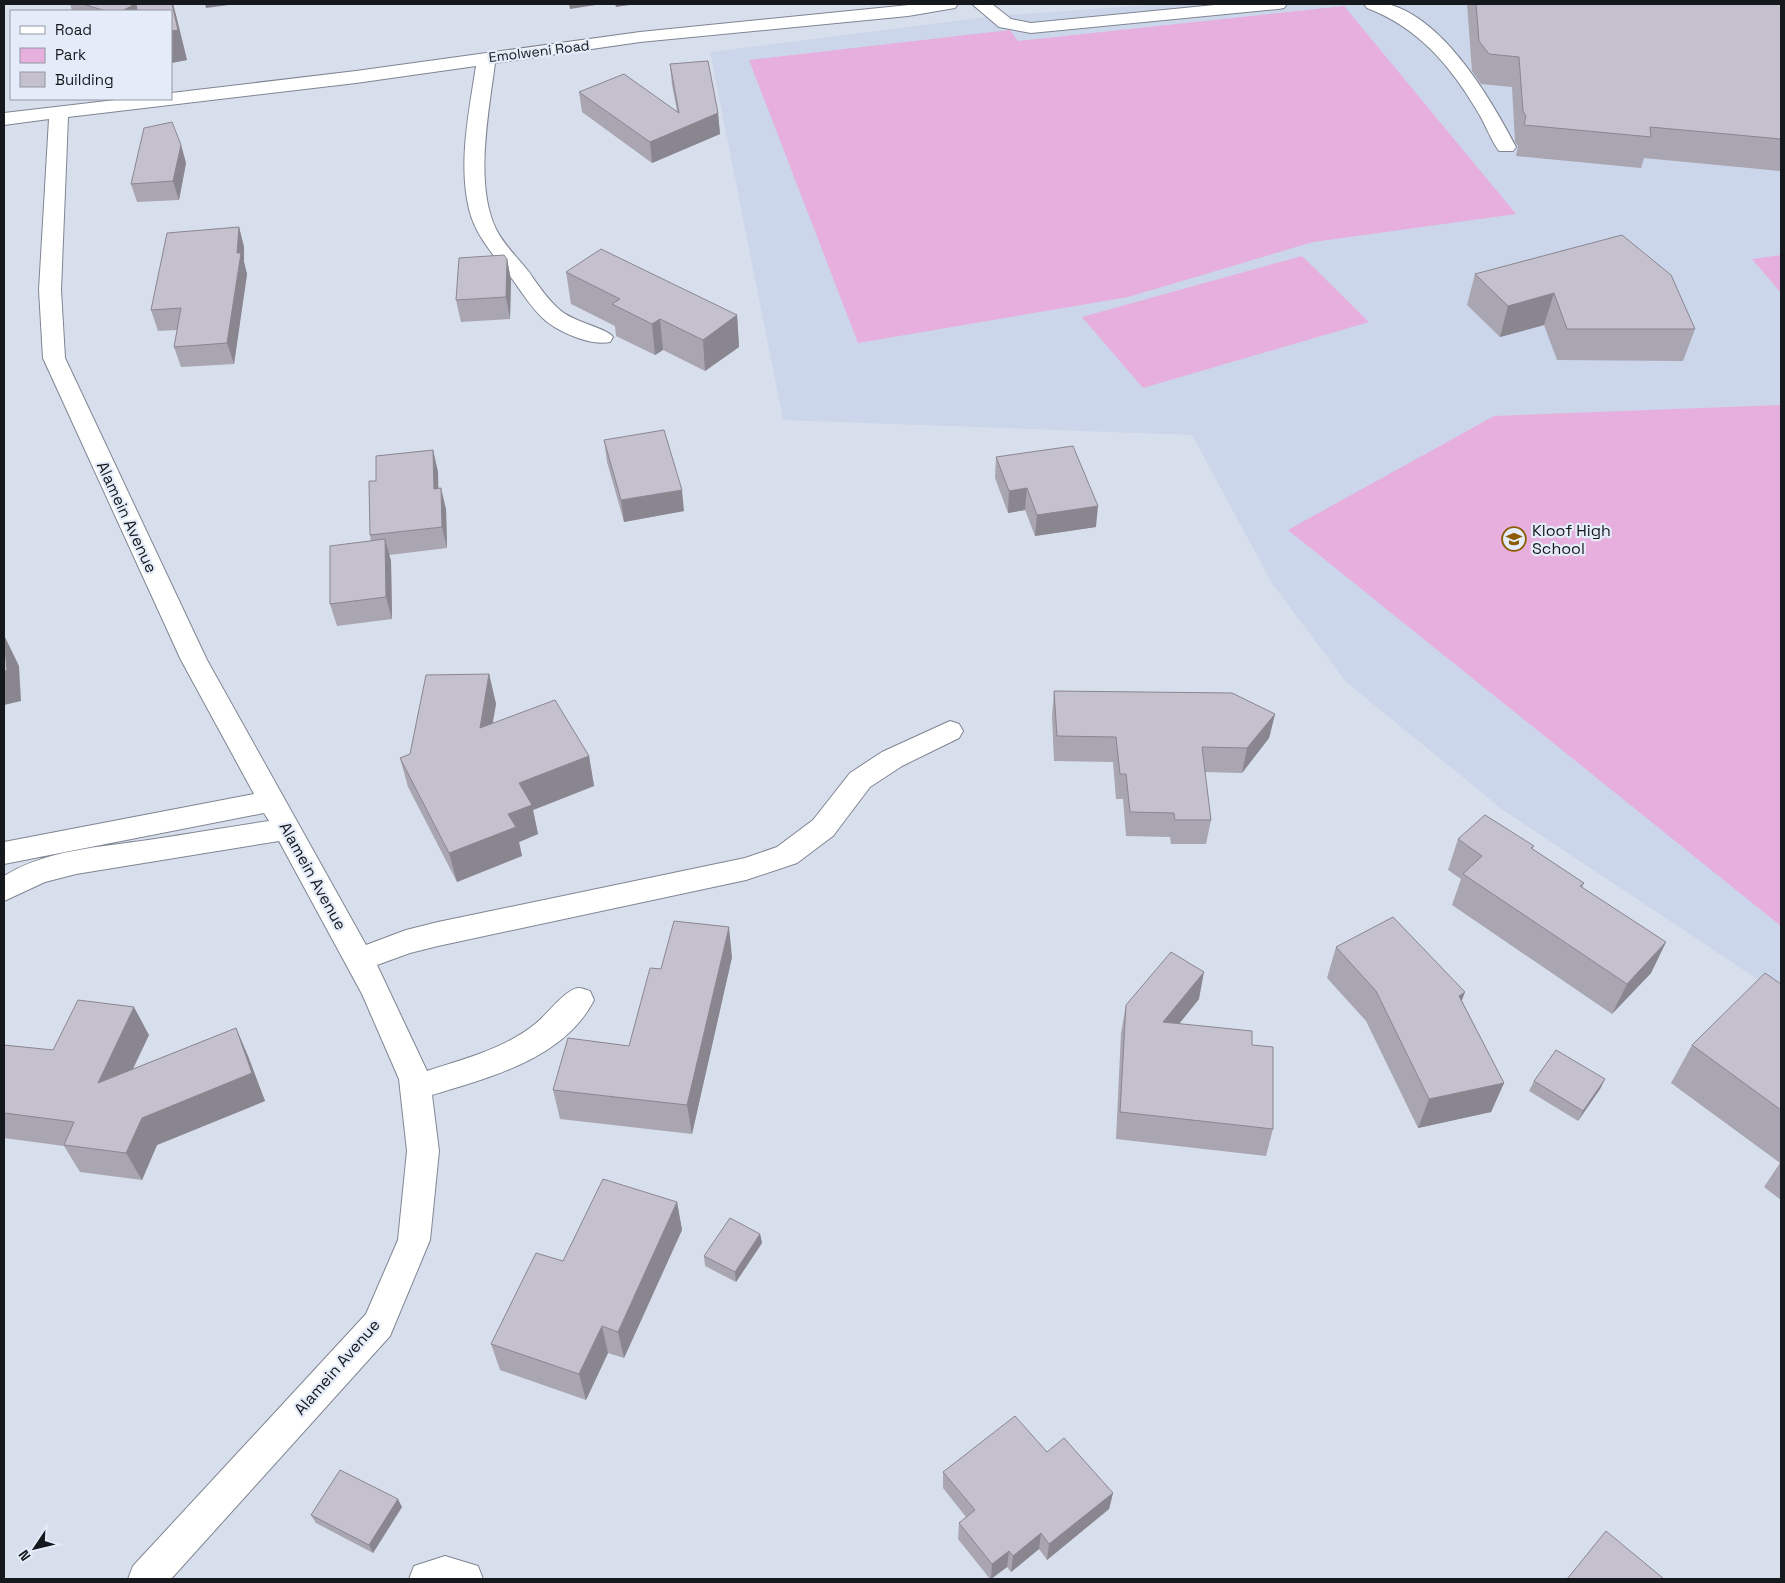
<svg xmlns="http://www.w3.org/2000/svg" width="1785" height="1583" font-family="'Space Grotesk',sans-serif">
	<style>
		.built { fill: #ccd6ea }
		.green { fill: #e6afdd }
		.lines { fill: none; stroke-linecap: round; stroke-linejoin: round }
		.minor-casing { stroke: #7f8592; stroke-width: 2 }
		.minor { fill: #fff; fill-rule: evenodd }
		.wall { fill: #a9a5b1 }
		.shaded-wall { fill: #898690 }
		.building { fill: #c4c0ce; stroke: #898690 }
		.labels { text-anchor: middle; dominant-baseline: central; stroke-width: 4.5; stroke-linejoin: round; paint-order: stroke }
		.far-street-label { font-size: 14px; fill: #15181c; stroke: #e5ecf9 }
		.street-label { font-size: 16px; fill: #15181c; stroke: #e5ecf9 }
		.poi-label { font-size: 16px; fill: #15181c; stroke: #e5ecf9; text-anchor: start }
	</style>
	<rect width="100%" height="100%" fill="#d8dfec"/>
	<path class="built" d="M 1162,4 L 1781,4 L 1781,995 L 1503,810 L 1346,682 L 1273,585 L 1192,435 L 783,420 L 710,52 L 994,16 Z"/>
	<path class="green" d="M 1344,6 L 1516,214 L 1313,242 L 1128,297 L 858,343 L 749,60 L 1010,30 L 1018,41 Z
		M 1781,255 L 1781,293 L 1752,259 Z
		M 1302,256 L 1369,322 L 1143,388 L 1082,317 Z
		M 1781,405 L 1781,926 L 1288,530 L 1494,416 Z"/>
	<g class="lines">
		<g class="minor-casing">
			<path id="minor" d="M 919,4 L 958,4 L 955,8 L 949,9 L 908,16 L 640,42 L 495,63 C 489,111 474,184 496,229 C 504,245 518,258 529,272 C 538,285 547,299 560,310 C 573,322 607,328 613,337 L 610,342 C 591,346 561,333 546,321 C 533,310 523,294 513,280 C 496,257 476,238 469,209 C 458,163 469,112 476,66 L 356,83 L 68,117 L 61,290 L 65,358 L 207,660 L 366,945 L 406,930 L 438,922 L 745,858 L 777,847 L 813,820 L 850,773 L 882,752 L 950,721 L 959,724 L 963,731 L 959,738 L 902,766 L 870,787 L 833,836 L 797,863 L 746,880 L 438,946 L 410,953 L 377,965 L 427,1071 C 464,1059 504,1049 535,1024 C 546,1016 566,988 579,988 C 582,988 587,990 590,991 L 594,1000 C 564,1059 490,1077 432,1095 L 439,1151 L 430,1240 L 390,1336 L 171,1579 L 128,1579 L 133,1566 L 366,1314 L 398,1240 L 407,1151 L 399,1079 L 362,994 L 279,841 L 76,874 L 45,882 L 4,901 L 4,876 C 45,850 101,847 148,840 C 188,834 228,827 269,821 L 264,813 L 4,864 L 4,842 L 254,794 L 181,660 L 43,358 L 39,290 L 49,119 L 4,125 L 4,113 L 124,99 L 171,99 L 171,93 L 356,71 L 640,32 Z
				M 972,4 L 992,4 L 1011,19 L 1031,23 L 1225,4 L 1287,4 L 1284,8 L 1278,9 L 1031,33 L 999,27 Z
				M 1364,4 C 1372,3 1383,2 1391,5 C 1445,21 1491,99 1516,147 L 1513,151 L 1499,151 C 1491,140 1486,126 1479,114 C 1451,66 1419,28 1367,8 Z
				M 445,1556 L 478,1566 L 483,1579 L 409,1579 L 414,1566 Z"/>
		</g>
		<use href="#minor" class="minor"/>
	</g>
	<path class="wall" d="M 70,4 L 173,4 L 187,60 L 171,63 L 171,11 L 72,11 Z
		M 1467,4 L 1781,4 L 1781,171 L 1644,158 L 1641,168 L 1516,156 L 1518,146 L 1515,142 L 1512,87 L 1481,84 L 1472,71 Z
		M 670,64 L 718,113 L 720,134 L 652,163 L 582,112 L 579,92 L 677,111 L 672,85 Z
		M 181,145 L 186,163 L 179,200 L 137,202 L 131,184 Z
		M 239,227 L 244,247 L 244,262 L 247,274 L 234,364 L 181,367 L 174,347 L 177,330 L 158,331 L 151,310 Z
		M 507,259 L 511,280 L 510,319 L 461,322 L 456,300 Z
		M 566,272 L 737,315 L 739,347 L 705,371 L 663,350 L 655,355 L 616,336 L 615,326 L 571,304 Z
		M 1475,274 L 1695,329 L 1683,361 L 1557,360 L 1544,325 L 1500,337 L 1467,305 Z
		M 604,440 L 684,511 L 624,522 L 607,462 Z
		M 433,450 L 438,472 L 438,488 L 446,509 L 447,548 L 389,555 L 391,561 L 392,619 L 337,626 L 330,604 L 371,541 L 370,535 L 376,481 Z
		M 996,457 L 1096,527 L 1035,536 L 1025,510 L 1008,513 L 995,478 Z
		M 489,674 L 496,704 L 492,723 L 589,756 L 594,786 L 533,810 L 538,834 L 519,842 L 522,856 L 457,882 L 408,787 L 400,758 L 410,754 Z
		M 1054,691 L 1275,714 L 1269,738 L 1242,773 L 1205,772 L 1211,820 L 1206,844 L 1171,844 L 1170,837 L 1126,836 L 1123,799 L 1116,799 L 1113,762 L 1054,761 L 1052,716 Z
		M 1458,839 L 1534,846 L 1532,849 L 1584,883 L 1582,888 L 1666,942 L 1651,973 L 1612,1014 L 1452,905 L 1461,879 L 1448,870 Z
		M 1336,947 L 1462,1001 L 1504,1083 L 1491,1112 L 1418,1128 L 1366,1021 L 1327,978 Z
		M 732,957 L 692,1134 L 560,1119 L 553,1090 L 629,1046 L 661,969 Z
		M 1781,984 L 1781,1200 L 1764,1187 L 1780,1163 L 1671,1083 L 1692,1045 Z
		M 1199,999 L 1179,1024 L 1252,1045 L 1273,1129 L 1266,1156 L 1116,1139 L 1121,1033 L 1126,1005 Z
		M 236,1028 L 248,1056 L 265,1101 L 157,1145 L 142,1180 L 80,1172 L 64,1146 L 4,1138 L 4,1045 L 53,1050 L 149,1035 L 133,1069 Z
		M 1605,1079 L 1600,1089 L 1578,1121 L 1529,1091 L 1534,1081 Z
		M 677,1202 L 682,1230 L 624,1358 L 608,1353 L 586,1400 L 500,1370 L 491,1344 L 563,1261 Z
		M 760,1234 L 762,1243 L 736,1282 L 705,1266 L 704,1256 Z
		M 1047,1452 L 1113,1493 L 1109,1509 L 1047,1560 L 1039,1549 L 1011,1572 L 1007,1567 L 991,1579 L 990,1579 L 958,1539 L 959,1523 L 966,1517 L 943,1488 L 943,1472 Z
		M 402,1507 L 373,1553 L 316,1523 L 311,1515 Z"/>
	<path class="shaded-wall" d="M 135,4 L 136,4 L 138,11 L 122,11 Z
		M 172,4 L 173,4 L 176,15 L 187,60 L 171,63 Z
		M 205,4 L 236,4 L 206,8 Z
		M 569,4 L 602,4 L 570,9 Z
		M 615,4 L 636,4 L 616,7 Z
		M 718,113 L 720,134 L 652,163 L 650,142 Z
		M 181,145 L 186,163 L 179,200 L 173,181 Z
		M 239,227 L 244,247 L 244,262 L 247,274 L 234,364 L 227,343 L 237,253 Z
		M 507,259 L 511,280 L 510,319 L 506,297 Z
		M 1554,293 L 1544,325 L 1500,337 L 1508,306 Z
		M 737,315 L 739,347 L 705,371 L 703,340 Z
		M 660,319 L 663,350 L 655,355 L 652,324 Z
		M 433,450 L 438,472 L 439,510 L 434,489 Z
		M 441,488 L 446,509 L 447,548 L 442,527 Z
		M 1027,488 L 1025,510 L 1008,513 L 1009,491 Z
		M 682,490 L 684,511 L 624,522 L 621,500 Z
		M 1098,506 L 1096,527 L 1035,536 L 1037,515 Z
		M 385,539 L 391,561 L 392,619 L 386,597 Z
		M 4,635 L 19,666 L 21,701 L 4,705 Z
		M 489,674 L 496,704 L 487,758 L 480,728 Z
		M 1275,714 L 1269,738 L 1242,773 L 1247,748 Z
		M 589,756 L 594,786 L 533,810 L 538,834 L 519,842 L 522,856 L 457,882 L 449,853 L 508,814 L 519,783 Z
		M 729,927 L 732,957 L 692,1134 L 687,1105 Z
		M 1666,942 L 1651,973 L 1612,1014 L 1627,984 Z
		M 1204,972 L 1199,999 L 1158,1050 L 1163,1022 Z
		M 1465,992 L 1454,1022 L 1459,996 Z
		M 134,1007 L 149,1035 L 113,1110 L 98,1083 Z
		M 236,1028 L 248,1056 L 265,1101 L 157,1145 L 142,1180 L 126,1153 L 142,1118 Z
		M 1605,1079 L 1600,1089 L 1578,1121 L 1583,1111 Z
		M 1504,1083 L 1491,1112 L 1418,1128 L 1429,1099 Z
		M 677,1202 L 682,1230 L 624,1358 L 618,1332 Z
		M 760,1234 L 762,1243 L 736,1282 L 735,1272 Z
		M 602,1326 L 608,1353 L 586,1400 L 579,1374 Z
		M 1113,1493 L 1109,1509 L 1047,1560 L 1049,1544 Z
		M 398,1499 L 402,1507 L 373,1553 L 369,1545 Z
		M 1041,1533 L 1039,1549 L 1011,1572 L 1013,1556 Z
		M 1009,1551 L 1007,1567 L 991,1579 L 992,1564 Z"/>
	<path class="building" d="M 83,4 L 135,4 L 122,11 L 106,11 Z
		M 136,4 L 172,4 L 178,30 L 171,31 L 171,11 L 137,11 Z
		M 1476,4 L 1781,4 L 1781,139 L 1650,127 L 1651,137 L 1524,125 L 1526,116 L 1523,111 L 1519,57 L 1489,54 L 1479,41 Z
		M 708,61 L 718,113 L 650,142 L 579,92 L 624,74 L 679,113 L 670,64 Z
		M 172,122 L 181,145 L 173,181 L 131,184 L 144,128 Z
		M 239,227 L 237,253 L 241,253 L 227,343 L 174,347 L 181,308 L 151,310 L 167,233 Z
		M 1622,235 L 1671,275 L 1695,329 L 1567,329 L 1554,293 L 1508,306 L 1475,274 Z
		M 601,249 L 737,315 L 703,340 L 660,319 L 652,324 L 612,304 L 620,299 L 566,272 Z
		M 504,255 L 507,259 L 506,297 L 456,300 L 459,258 Z
		M 664,430 L 682,490 L 621,500 L 604,440 Z
		M 1073,446 L 1098,506 L 1037,515 L 1027,488 L 1009,491 L 996,457 Z
		M 433,450 L 434,489 L 441,488 L 442,527 L 370,535 L 369,481 L 376,481 L 376,456 Z
		M 385,539 L 386,597 L 330,604 L 330,546 Z
		M 4,635 L 7,671 L 4,671 Z
		M 489,674 L 480,728 L 555,700 L 589,756 L 519,783 L 532,805 L 508,814 L 516,827 L 449,853 L 400,758 L 410,754 L 426,675 Z
		M 1054,691 L 1232,693 L 1275,714 L 1247,748 L 1202,747 L 1211,820 L 1175,820 L 1174,813 L 1130,812 L 1126,774 L 1120,774 L 1116,737 L 1057,736 Z
		M 1485,815 L 1534,846 L 1531,848 L 1584,883 L 1580,886 L 1666,942 L 1627,984 L 1463,874 L 1482,856 L 1458,839 Z
		M 1393,917 L 1465,992 L 1459,996 L 1504,1083 L 1429,1099 L 1376,991 L 1336,947 Z
		M 674,921 L 729,927 L 687,1105 L 553,1090 L 568,1038 L 629,1046 L 650,968 L 661,969 Z
		M 1171,952 L 1204,972 L 1163,1022 L 1252,1031 L 1252,1045 L 1273,1047 L 1273,1129 L 1120,1112 L 1126,1005 Z
		M 1765,973 L 1781,984 L 1781,1110 L 1692,1045 Z
		M 78,1000 L 134,1007 L 98,1083 L 236,1028 L 252,1073 L 142,1118 L 126,1153 L 64,1145 L 74,1122 L 4,1113 L 4,1045 L 53,1050 Z
		M 1556,1050 L 1605,1079 L 1583,1111 L 1534,1081 Z
		M 603,1179 L 677,1202 L 618,1332 L 602,1326 L 579,1374 L 491,1344 L 536,1253 L 563,1261 Z
		M 730,1218 L 760,1234 L 735,1272 L 704,1256 Z
		M 1015,1416 L 1047,1452 L 1064,1438 L 1113,1493 L 1049,1544 L 1041,1533 L 1013,1556 L 1009,1551 L 992,1564 L 959,1523 L 975,1510 L 943,1472 Z
		M 340,1470 L 398,1499 L 369,1545 L 311,1515 Z
		M 1606,1531 L 1664,1579 L 1567,1579 Z"/>
	<defs>
		<g id="school-ring" transform="scale(1.25)"><circle r="9.5" fill="#e5ecf9" stroke="#8c5b04" stroke-width="1.5"/><path d="M0-5L7-2L0 1L-7-2ZM-4 1L0 2.5L4 1V4Q0 6-4 4Z" fill="#8c5b04"/></g>
	</defs>
	<g fill-rule="evenodd">
		<use href="#school-ring" x="1514" y="539"/>
	</g>
	<g class="labels">
		<g class="far-street-label">
			<text transform="translate(539 51) rotate(-7)">Emolweni Road</text>
		</g>
		<g class="street-label">
			<text transform="translate(127 517) rotate(65)">Alamein Avenue</text>
			<text transform="translate(313 876) rotate(61)">Alamein Avenue</text>
			<text transform="translate(337 1367) rotate(-49)">Alamein Avenue</text>
		</g>
		<g class="poi-label">
			<text x="1532" y="530">Kloof High<tspan x="1532" dy="18">School</tspan></text>
		</g>
	</g>
	<rect width="1785" height="1583" fill="none" stroke="#15181c" stroke-width="10"/>
	<rect x="10" y="10" width="162" height="90" fill="#e5ecf9" stroke="#9297a1"/>
	<rect x="20" y="26" width="25" height="8" fill="#ffffff" stroke="#9297a1"/>
	<text x="55" y="35" font-size="15" fill="#15181c">Road</text>
	<rect x="20" y="48" width="25" height="15" fill="#e6afdd" stroke="#9297a1"/>
	<text x="55" y="60" font-size="15" fill="#15181c">Park</text>
	<rect x="20" y="72" width="25" height="15" fill="#c4c0ce" stroke="#9297a1"/>
	<text x="55" y="85" font-size="15" fill="#15181c">Building</text>
	<g transform="translate(35 1548) rotate(235)" stroke="#e5ecf9" stroke-width="4" paint-order="stroke">
	<path d="M0-4L9 19L0 12L-9 19Z" fill="#15181c"/>
	<text y="-8" font-size="14" font-weight="bold" text-anchor="middle" fill="#15181c">N</text>
	</g>
</svg>
